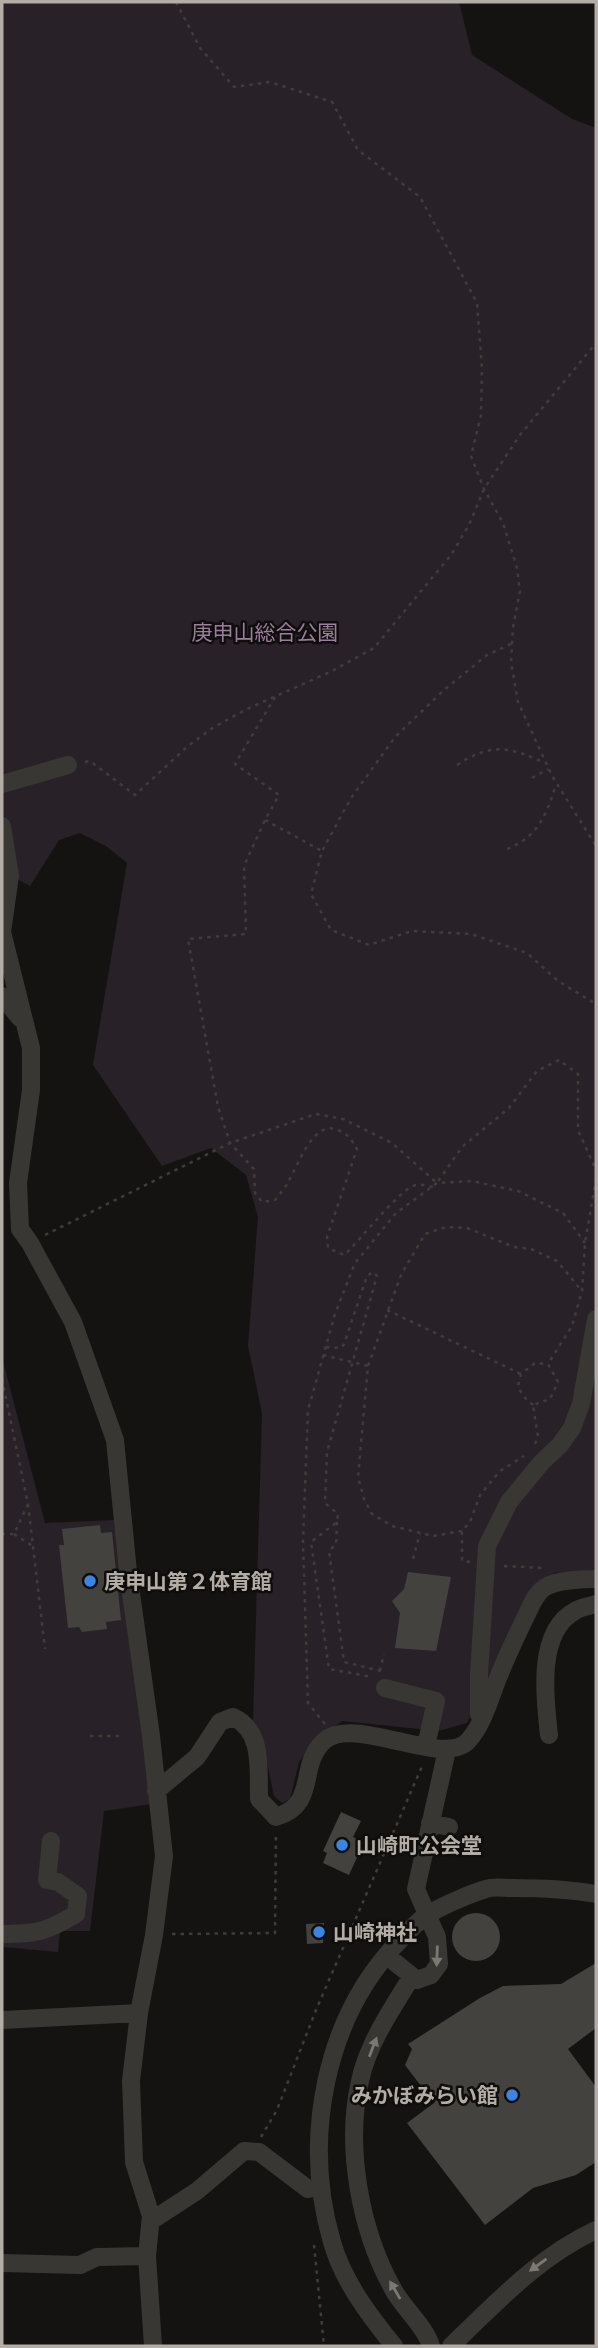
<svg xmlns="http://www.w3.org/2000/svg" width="598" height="2348" font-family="Inter,'Noto Sans JP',sans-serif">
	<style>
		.green { fill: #282128 }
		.building { fill: #44423f }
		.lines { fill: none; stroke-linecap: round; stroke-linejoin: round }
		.path { stroke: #3f3d3a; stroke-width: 2.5; stroke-dasharray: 3.5 5; stroke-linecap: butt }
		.minor { stroke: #383734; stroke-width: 18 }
		.oneway { fill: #7c7872 }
		.poi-dot { fill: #3a85e4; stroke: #0f0e0d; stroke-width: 2.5 }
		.labels { text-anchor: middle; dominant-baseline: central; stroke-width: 5; stroke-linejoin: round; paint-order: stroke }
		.park-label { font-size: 21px; fill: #9c7d9d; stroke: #0f0e0d }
		.poi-label { font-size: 21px; font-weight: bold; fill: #b3ada5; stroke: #0f0e0d; text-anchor: start }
	</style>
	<rect width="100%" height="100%" fill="#141312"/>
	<path class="green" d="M 2,2 L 459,2 L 472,55 L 572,119 L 596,128 L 596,1570 L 554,1573 L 527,1599 L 467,1723 L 438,1731 L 342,1721 L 311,1746 L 299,1762 L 290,1799 L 282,1803 L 274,1796 L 263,1743 L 253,1720 L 262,1413 L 248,1346 L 258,1217 L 246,1175 L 211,1148 L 162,1166 L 93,1065 L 127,863 L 106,846 L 80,833 L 59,840 L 30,886 L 17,879 L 2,913 Z
		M 2,1357 L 45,1523 L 114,1520 L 140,1687 L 152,1804 L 104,1811 L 90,1931 L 60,1931 L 58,1952 L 2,1947 Z"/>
	<path class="building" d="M 100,1525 L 101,1533 L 112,1532 L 121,1620 L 106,1622 L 107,1629 L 82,1632 L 79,1627 L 68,1628 L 59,1545 L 64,1545 L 62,1529 Z
		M 408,1572 L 451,1577 L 436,1651 L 395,1648 L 400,1613 L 392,1601 L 404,1589 Z
		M 341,1812 L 361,1821 L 353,1837 L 364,1842 L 349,1875 L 323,1863 L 327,1853 L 323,1851 Z
		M452 1937a24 24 0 1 1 48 0a24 24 0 1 1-48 0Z
		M 324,1923 L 323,1943 L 307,1944 L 306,1924 Z
		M 596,1963 L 596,2028 L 568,2049 L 596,2087 L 596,2162 L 576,2175 L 533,2188 L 485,2225 L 407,2123 L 434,2103 L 405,2065 L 412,2049 L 408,2044 L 480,1998 L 503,1986 L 561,1984 Z"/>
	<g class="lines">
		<path class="path" d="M 176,2 L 200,48 L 234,87 L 270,82 L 332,102 L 358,150 L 420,197 L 477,303 L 482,369 L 481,415 L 471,456 L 484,489 L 503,523 L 517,568 L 520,591 L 513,627 L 511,662 L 518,702 L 552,776 L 596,846
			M 511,644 L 487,655 L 444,690 L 395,737 L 351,798 L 322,851 L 311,894 L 331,930 L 369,945 L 412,931 L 471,934 L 527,953 L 558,981 L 596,1004
			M 275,697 L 235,764 L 279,795 L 265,820 L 244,866 L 246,934 L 188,939 L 218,1107 L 230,1143 L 254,1169 L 255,1193 L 262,1202 L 275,1200 C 279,1194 285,1189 288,1182 C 298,1166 313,1119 338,1130 C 349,1135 351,1139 357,1149 L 327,1237 L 328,1248 L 344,1255 C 360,1241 400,1188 416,1185 C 421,1184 428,1186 433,1187
			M 85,762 L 90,761 L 135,795 L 188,746 L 214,727 L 247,709 L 330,672 L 374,648 L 451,555 L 469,525 L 484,489 L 520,435 L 596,343
			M 457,765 C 492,742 510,747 545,763
			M 532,778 L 548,769
			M 265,820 L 322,851
			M 507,849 C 538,837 547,814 556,784
			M 45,1235 L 230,1143 L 316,1114 L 343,1119 L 392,1143 L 437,1183 L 462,1147 L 509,1108 L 537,1071 L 559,1060 L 578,1074 L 578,1130 L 596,1170
			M 387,1310 L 521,1374
			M 326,1347 L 341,1348 L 344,1344 L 367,1276 L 373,1272 L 377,1276 L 327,1452 L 325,1503 L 338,1514 L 337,1522 L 311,1542 L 329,1669 L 372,1677
			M 323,1355 L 368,1366
			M 2,1379 L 28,1504 L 14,1534 L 2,1534
			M 533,1405 L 523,1396 L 518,1386 L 521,1374 L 535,1363 L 547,1364
			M 535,1444 L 538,1437 L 533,1405 L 550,1399 L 558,1382 L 548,1364 L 572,1326 L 582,1291 L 585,1243 L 596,1179
			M 28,1504 L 45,1649
			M 337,1522 L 336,1544 L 329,1551 L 344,1662 L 381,1671
			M 462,1531 L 433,1536 L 392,1526 L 372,1514 L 364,1499 L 358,1477 L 368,1366 L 401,1275 L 425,1234 L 446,1227 L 467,1228 L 514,1247 L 531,1249 L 557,1261 L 582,1291
			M 14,1534 L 34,1547
			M 413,1559 L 420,1533
			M 470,1562 L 462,1561 L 462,1531 L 470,1522 L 480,1495 L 500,1471 L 524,1456
			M 504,1566 L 543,1568
			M 380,1671 L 384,1654
			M 325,1724 L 308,1703 L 303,1541 L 308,1410 L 335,1314 L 355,1263 L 396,1213 L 437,1183 L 472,1181 L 518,1191 L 563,1213 L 585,1243
			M 90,1736 L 121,1736
			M 172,1934 L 275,1933 L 276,1833
			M 261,2137 L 277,2110 L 316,2010 L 423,1764
			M 314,2245 L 324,2346"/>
		<path class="minor" d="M 2,784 L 68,765
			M 2,826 L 10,876 L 2,932 L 31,1048 L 31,1090 L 18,1183 L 20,1229 L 30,1243 L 73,1322 L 115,1440 L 128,1572 L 151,1736 L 164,1856 L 154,1935 L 139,2013 L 131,2081 L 134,2162 L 151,2216 L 147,2256 L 153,2346
			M 2,996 L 20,1018
			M 385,1688 L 436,1701 L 426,1746
			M 479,1715 L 479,1674 L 487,1546 L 509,1502 L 541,1463 L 560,1445 L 572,1428 L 581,1404 L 596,1319
			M 549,1735 C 545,1699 536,1632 575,1611 C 581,1607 590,1606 596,1604
			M 156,1791 L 197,1757 L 220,1722 L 233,1717 C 264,1731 258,1770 259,1799 L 276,1817 C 319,1804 297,1766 324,1741 C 353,1714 443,1768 468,1741 C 483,1725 490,1698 498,1678 C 506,1658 515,1639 524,1620 C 530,1609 534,1595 544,1588 C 554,1580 584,1579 596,1579
			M 430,1823 L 449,1827
			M 2,1934 C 37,1934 46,1932 76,1914 L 78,1896 L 58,1882 L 47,1880 L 51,1841
			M 387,1956 L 417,1980 L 431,1975 L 439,1964 L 437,1937 L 416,1889 L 447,1750
			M 412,1976 C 392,2009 368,2043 360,2081 C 345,2147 360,2230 393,2289 C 403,2308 425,2326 431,2346
			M 2,2020 L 139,2013
			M 151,2221 L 197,2191 L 244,2151 L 259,2152 L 308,2189 L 321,2186
			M 2,2263 L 80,2265 L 97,2257 L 147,2256
			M 394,2346 C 369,2315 343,2281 332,2242 C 302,2139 324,2018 400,1940 C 409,1932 417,1921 427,1915 C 442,1906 469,1894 486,1889 C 493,1886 504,1888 512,1888 C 541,1888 568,1889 596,1894
			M 451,2346 C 496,2303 538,2257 596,2230"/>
	</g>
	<defs><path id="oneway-solid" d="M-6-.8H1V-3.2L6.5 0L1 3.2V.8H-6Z" transform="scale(1.75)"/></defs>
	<g class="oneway">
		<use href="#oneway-solid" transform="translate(437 1956) rotate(92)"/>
		<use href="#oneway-solid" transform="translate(373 2047) rotate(-69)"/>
		<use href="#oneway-solid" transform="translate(538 2265) rotate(144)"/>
		<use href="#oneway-solid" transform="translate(395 2290) rotate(-120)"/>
	</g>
	<g class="poi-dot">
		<circle cx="90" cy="1581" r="7"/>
		<circle cx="342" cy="1845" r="7"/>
		<circle cx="319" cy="1932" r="7"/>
		<circle cx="512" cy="2095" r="7"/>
	</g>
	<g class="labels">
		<g class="park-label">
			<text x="265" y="632">庚申山総合公園</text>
		</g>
		<g class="poi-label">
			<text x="104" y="1581">庚申山第２体育館</text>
			<text x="356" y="1845">山崎町公会堂</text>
			<text x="333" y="1932">山崎神社</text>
			<text x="498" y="2095" text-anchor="end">みかぼみらい館</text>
		</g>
	</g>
	<rect width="598" height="2348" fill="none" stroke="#b3ada5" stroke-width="7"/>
</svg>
